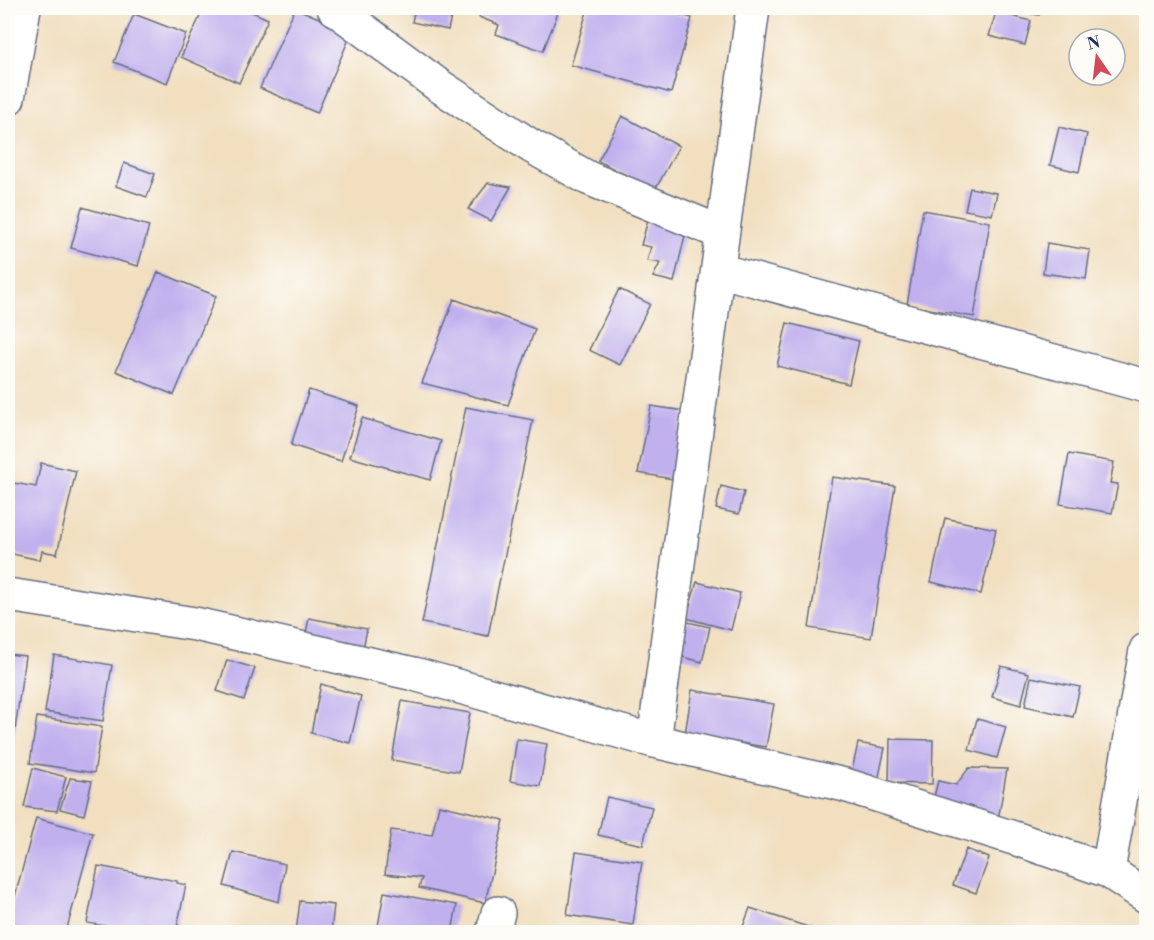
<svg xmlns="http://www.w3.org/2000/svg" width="1154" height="940" font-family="'Libre Bodoni',serif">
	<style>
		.building { fill: #c0b0ee }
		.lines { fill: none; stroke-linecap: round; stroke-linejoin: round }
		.street-casing { stroke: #666d80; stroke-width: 36 }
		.street { stroke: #fff; stroke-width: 33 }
	</style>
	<rect width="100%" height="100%" fill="#fdfcf7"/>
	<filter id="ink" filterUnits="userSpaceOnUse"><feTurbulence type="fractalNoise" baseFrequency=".0167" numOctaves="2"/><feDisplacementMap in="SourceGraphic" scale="12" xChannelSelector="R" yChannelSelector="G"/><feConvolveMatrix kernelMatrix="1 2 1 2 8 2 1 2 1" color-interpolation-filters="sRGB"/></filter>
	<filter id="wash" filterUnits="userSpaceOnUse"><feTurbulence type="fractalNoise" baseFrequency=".008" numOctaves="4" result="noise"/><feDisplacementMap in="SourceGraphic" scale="24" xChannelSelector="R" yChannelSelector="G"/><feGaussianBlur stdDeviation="1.35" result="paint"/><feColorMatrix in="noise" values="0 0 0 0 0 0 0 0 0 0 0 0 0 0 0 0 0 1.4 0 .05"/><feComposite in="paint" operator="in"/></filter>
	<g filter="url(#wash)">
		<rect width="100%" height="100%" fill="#f1dfc0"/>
		<g id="blocks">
			<path class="building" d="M 204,8 L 243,8 L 268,19 L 239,83 L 181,57 Z
				M 295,8 L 352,32 L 317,113 L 260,88 Z
				M 415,8 L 453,8 L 448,30 L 412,22 Z
				M 482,8 L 553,8 L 559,10 L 543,51 L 496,34 L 499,25 L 479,17 Z
				M 588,8 L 656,8 L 692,18 L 671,93 L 571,65 Z
				M 1007,8 L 1041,8 L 1039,15 Z
				M 996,12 L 1031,21 L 1025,45 L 989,36 Z
				M 134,14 L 186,34 L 167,83 L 114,62 Z
				M 622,116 L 679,146 L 655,190 L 598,161 Z
				M 1059,127 L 1087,134 L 1079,172 L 1050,165 Z
				M 124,163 L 155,174 L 147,197 L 116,186 Z
				M 488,183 L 511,187 L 491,221 L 468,209 Z
				M 970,188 L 997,193 L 992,215 L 965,210 Z
				M 82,207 L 149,226 L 138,266 L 71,248 Z
				M 923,210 L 990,222 L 974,317 L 907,305 Z
				M 650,213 L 688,223 L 674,282 L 653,277 L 660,263 L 647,261 L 651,247 L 641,245 Z
				M 1047,243 L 1090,250 L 1086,279 L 1043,273 Z
				M 158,272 L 216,296 L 174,395 L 116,371 Z
				M 619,289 L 650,304 L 620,365 L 589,350 Z
				M 454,299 L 535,329 L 508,405 L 422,383 Z
				M 787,323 L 859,341 L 849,384 L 777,366 Z
				M 309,390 L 359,406 L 341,461 L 291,445 Z
				M 651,406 L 684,411 L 672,479 L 638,473 Z
				M 466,407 L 533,420 L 488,636 L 422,623 Z
				M 362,418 L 441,441 L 430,480 L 350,457 Z
				M 1069,454 L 1114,462 L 1110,483 L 1118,484 L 1112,513 L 1060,504 Z
				M 41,463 L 76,471 L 57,554 L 42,551 L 40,560 L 8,553 L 8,482 L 36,487 Z
				M 832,477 L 895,486 L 871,638 L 809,628 Z
				M 721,486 L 744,492 L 739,514 L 716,509 Z
				M 945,518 L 996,529 L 981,594 L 931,582 Z
				M 697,582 L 740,593 L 731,630 L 686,618 Z
				M 309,618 L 367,629 L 362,654 L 304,643 Z
				M 683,621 L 710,627 L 702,662 L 675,655 Z
				M 8,654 L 25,656 L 11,760 L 8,760 Z
				M 54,655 L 112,665 L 103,721 L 45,712 Z
				M 227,660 L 255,668 L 244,700 L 217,691 Z
				M 1001,666 L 1029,673 L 1021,705 L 992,697 Z
				M 1031,677 L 1080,687 L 1073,717 L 1025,706 Z
				M 321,684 L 361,696 L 350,743 L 311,733 Z
				M 692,690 L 774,704 L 766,747 L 685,734 Z
				M 402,701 L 470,713 L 459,772 L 392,760 Z
				M 37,717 L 102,727 L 94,773 L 30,763 Z
				M 977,719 L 1006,727 L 997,758 L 969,750 Z
				M 517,739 L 547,744 L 540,786 L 510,781 Z
				M 890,739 L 933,740 L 932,784 L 889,783 Z
				M 858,743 L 885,748 L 878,781 L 851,775 Z
				M 33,768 L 66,777 L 57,811 L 24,807 Z
				M 969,768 L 1007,769 L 998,820 L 932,805 L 938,781 L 956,785 Z
				M 70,778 L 92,781 L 84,815 L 60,809 Z
				M 607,797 L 652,807 L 643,845 L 598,835 Z
				M 439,805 L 504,820 L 485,903 L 419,888 L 422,878 L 385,874 L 391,830 L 432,835 Z
				M 36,818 L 93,833 L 66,932 L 8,932 L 8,922 Z
				M 966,849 L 989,858 L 976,893 L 953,885 Z
				M 233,852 L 285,864 L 279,902 L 224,886 Z
				M 576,852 L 642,862 L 633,925 L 567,915 Z
				M 98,866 L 177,881 L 177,883 L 186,885 L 176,932 L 122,932 L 123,929 L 87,923 Z
				M 384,892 L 457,905 L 452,932 L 377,932 Z
				M 300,901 L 334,905 L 331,932 L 296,932 Z
				M 750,908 L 814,929 L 813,932 L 741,932 Z"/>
		</g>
	</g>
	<g filter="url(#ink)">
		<use href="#blocks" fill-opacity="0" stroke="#666d80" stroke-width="1.5"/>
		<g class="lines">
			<g class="street-casing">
				<path id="street" d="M 334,8 L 438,85 L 531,146 L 588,178 L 722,233
					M 8,98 L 24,8
					M 718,270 L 1146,386
					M 8,595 L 195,624 L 414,674 L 654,741 L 845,785 L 1020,840 L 1108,871 L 1146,896
					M 654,741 L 753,8
					M 1108,871 L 1146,650
					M 493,932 L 498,913"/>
			</g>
			<use href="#street" class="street"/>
		</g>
	</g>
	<rect width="1154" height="940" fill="none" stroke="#fdfcf7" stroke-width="30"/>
	<g transform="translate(1097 57) rotate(346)"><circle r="28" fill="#fdfcf7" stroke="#a3aaba" stroke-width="1.5"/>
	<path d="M0-4.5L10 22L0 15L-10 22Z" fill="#d1495b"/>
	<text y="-9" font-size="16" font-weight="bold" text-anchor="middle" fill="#1b2f5e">N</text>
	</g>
</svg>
